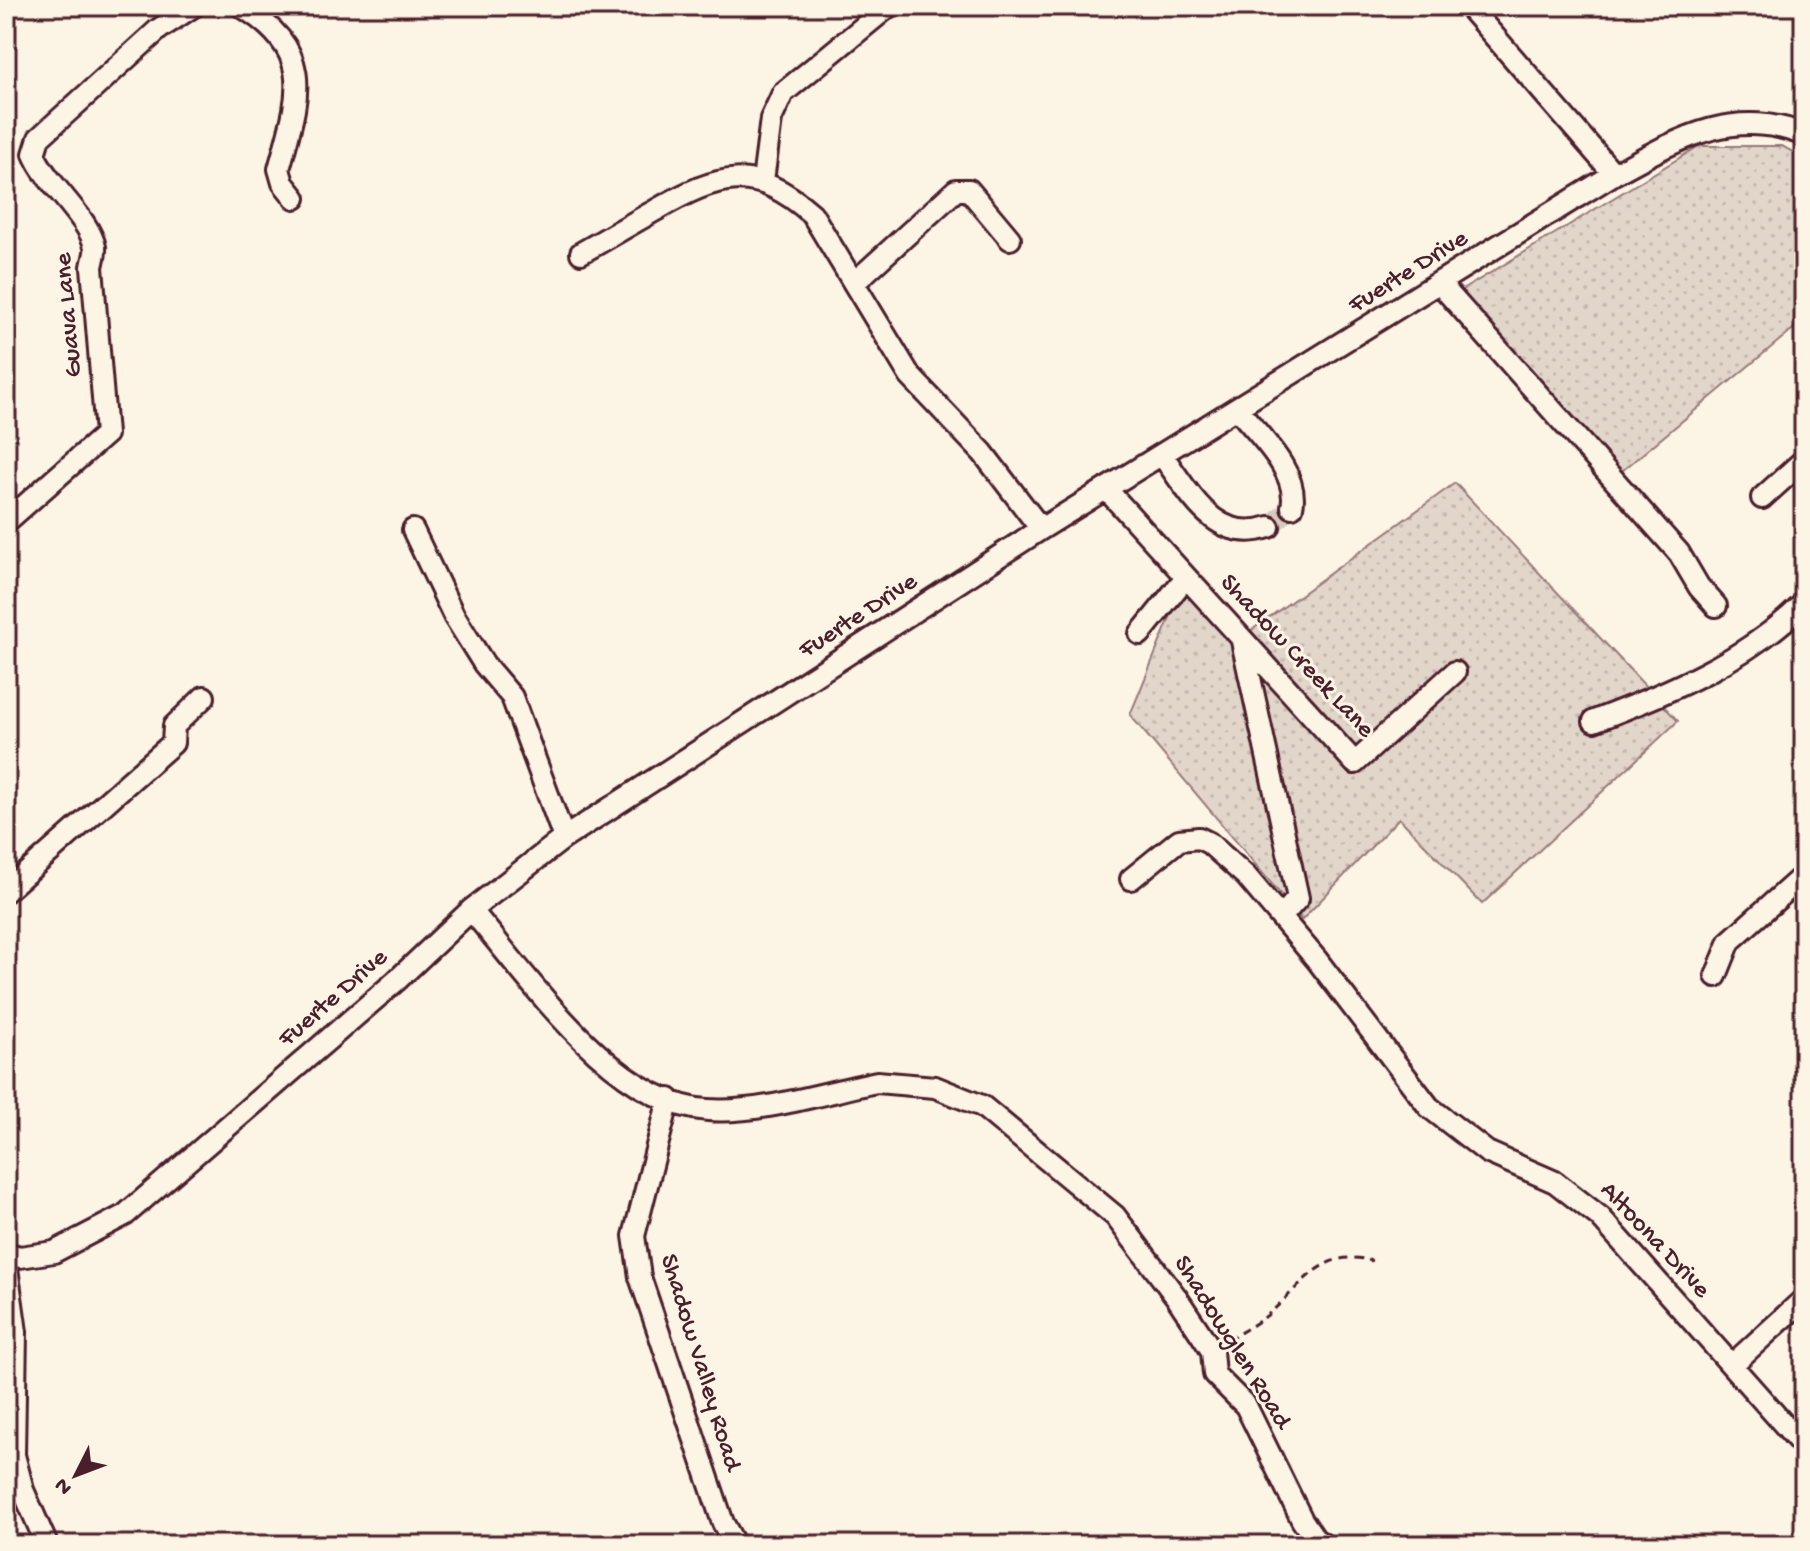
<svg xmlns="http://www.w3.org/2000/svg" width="1810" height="1551" font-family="'Gochi Hand',sans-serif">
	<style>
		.grass { fill: url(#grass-dots); stroke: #967a7a; stroke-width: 2 }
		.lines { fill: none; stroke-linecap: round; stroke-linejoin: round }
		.minor-tunnel { stroke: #d8cac0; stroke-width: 20; stroke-dasharray: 20 10; stroke-linecap: butt }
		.minor-casing { stroke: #4a1f2b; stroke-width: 26 }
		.path { stroke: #4a1f2b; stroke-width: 3; stroke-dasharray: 8 6; stroke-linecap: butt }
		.minor { stroke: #fcf5e5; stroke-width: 20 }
		.labels { text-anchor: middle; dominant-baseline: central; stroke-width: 6; stroke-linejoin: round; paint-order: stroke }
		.street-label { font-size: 26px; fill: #4a1f2b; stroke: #fcf5e5 }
	</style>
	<defs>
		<pattern id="grass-dots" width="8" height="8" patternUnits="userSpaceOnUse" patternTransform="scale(2)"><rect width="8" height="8" fill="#e2d5ca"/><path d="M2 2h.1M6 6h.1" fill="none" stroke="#c3b6ae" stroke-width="1.8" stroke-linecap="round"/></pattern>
	</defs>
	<rect width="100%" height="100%" fill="#fcf5e5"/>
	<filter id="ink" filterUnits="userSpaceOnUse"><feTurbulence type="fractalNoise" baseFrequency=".0125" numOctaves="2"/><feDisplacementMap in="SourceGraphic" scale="16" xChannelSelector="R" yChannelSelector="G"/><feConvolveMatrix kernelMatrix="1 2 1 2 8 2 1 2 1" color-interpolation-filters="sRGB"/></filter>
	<g filter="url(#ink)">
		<path class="grass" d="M 1699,146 L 1782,146 L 1804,158 L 1804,320 L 1617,475 L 1454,295 Z
			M 1455,483 L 1678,721 L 1482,904 L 1399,818 L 1302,920 L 1130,715 L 1187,576 L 1242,637 Z"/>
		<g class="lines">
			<path class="minor-tunnel" d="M 1269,527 L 1292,507"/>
			<g class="minor-casing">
				<path id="minor" d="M 241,6 C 317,53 299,95 279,169 L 283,183 L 295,198
					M 1468,6 L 1614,174
					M 763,181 L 771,119 L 783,93 L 889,6
					M 581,253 C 606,239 631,224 656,210 C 718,174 755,163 812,214 L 910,376 L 983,453 L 1041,529
					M 854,283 L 956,190 L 969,190 L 1010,239
					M 1441,285 L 1679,553 L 1699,587 L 1716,606
					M 1237,408 C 1257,434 1300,472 1292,507
					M 1162,455 C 1190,493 1215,545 1269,527
					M 1107,490 L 1355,763 L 1455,672
					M 1762,498 L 1804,460
					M 6,522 L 106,434 L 92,267 C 93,261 96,252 95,247 C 89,217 46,184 34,154 L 39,138 L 159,29 L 194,6
					M 413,530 L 454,616 L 484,664 L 512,697 L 564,838
					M 1140,634 L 1186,577
					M 1242,641 L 1298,898 L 1281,917
					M 1594,721 C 1668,693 1747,660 1804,603
					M 1131,879 L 1179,840 L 1199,838 L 1209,843 L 1246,876 L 1317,960 L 1429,1107 L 1487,1152 L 1555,1182 L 1600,1217 L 1804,1447
					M 6,891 L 173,743 L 174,726 L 204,697
					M 471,910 C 529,977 613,1104 708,1110 C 760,1114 826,1092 877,1082 L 935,1087 L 982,1106 L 1115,1216 L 1177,1298 L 1212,1351 L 1214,1374 L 1246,1406 L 1302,1520 L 1315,1539 L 1324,1545
					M 1716,976 L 1730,941 L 1804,875
					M 669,1099 L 634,1236 L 640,1277 L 723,1523 L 735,1545
					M 6,1253 L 20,1257 L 54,1252 L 125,1215 L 396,981 L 471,910 L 564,838 L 1041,529 L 1614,174 C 1675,141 1733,105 1804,135
					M 6,1261 L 16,1332 L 14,1455 L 23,1490 L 47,1545
					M 1733,1364 L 1804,1299"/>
			</g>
			<path class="path" d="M 1228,1340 C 1242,1331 1259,1323 1271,1312 C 1304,1283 1323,1247 1372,1261"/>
			<use href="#minor" class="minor"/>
		</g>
	</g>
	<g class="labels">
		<g class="street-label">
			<text transform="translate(1409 273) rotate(-32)">Fuerte Drive</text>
			<text transform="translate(70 315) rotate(-95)">Guava Lane</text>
			<text transform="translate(859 617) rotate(-33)">Fuerte Drive</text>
			<text transform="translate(1296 657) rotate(47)">Shadow Creek Lane</text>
			<text transform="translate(334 999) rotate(-41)">Fuerte Drive</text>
			<text transform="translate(1654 1241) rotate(47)">Altoona Drive</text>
			<text transform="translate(1231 1343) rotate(58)">Shadowglen Road</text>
			<text transform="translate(699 1363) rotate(73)">Shadow Valley Road</text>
		</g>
	</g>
	<rect width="1810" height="1551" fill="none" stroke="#fcf5e5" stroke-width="32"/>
	<rect x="16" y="16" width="1778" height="1519" fill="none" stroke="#4a1f2b" stroke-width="3" filter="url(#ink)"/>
	<g transform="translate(76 1475) rotate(228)" stroke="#fcf5e5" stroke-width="6" paint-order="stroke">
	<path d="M0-6L14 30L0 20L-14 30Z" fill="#4a1f2b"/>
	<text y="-12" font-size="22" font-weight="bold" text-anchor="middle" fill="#4a1f2b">N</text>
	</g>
</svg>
